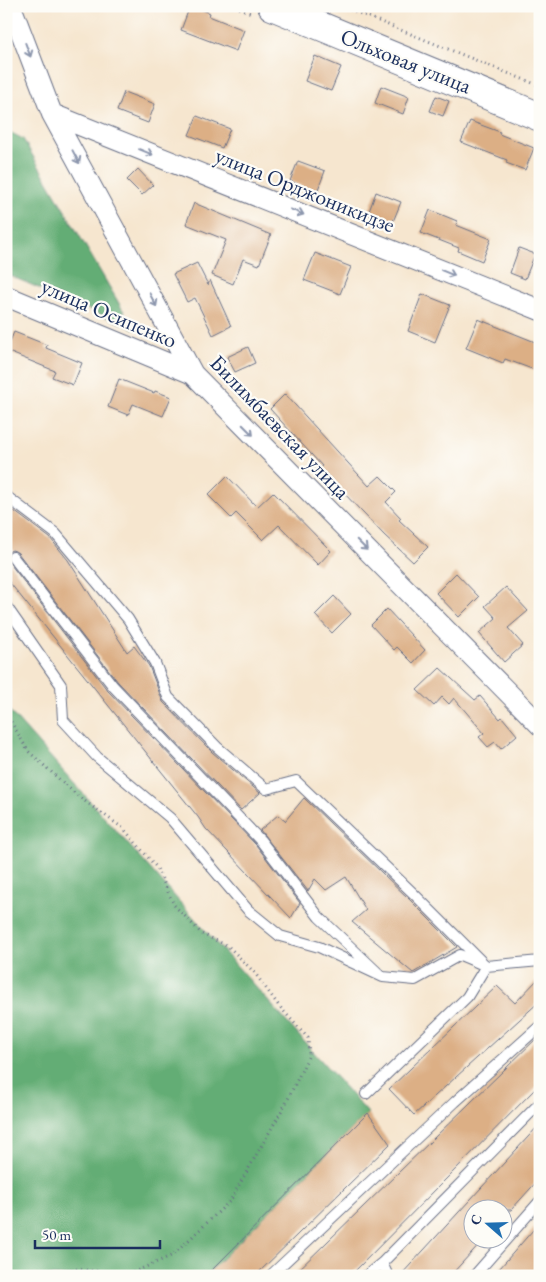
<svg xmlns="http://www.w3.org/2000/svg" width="546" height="1282" font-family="'EB Garamond',serif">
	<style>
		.forest { fill: #64ad75; stroke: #406e6a }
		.building { fill: #dcaf85 }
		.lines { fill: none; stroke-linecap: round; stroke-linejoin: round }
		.service-casing { stroke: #686f86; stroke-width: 12 }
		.minor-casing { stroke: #686f86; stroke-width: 22 }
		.secondary-casing { stroke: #686f86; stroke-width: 30 }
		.path { stroke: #686f86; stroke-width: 3; stroke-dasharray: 1 4; stroke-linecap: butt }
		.service { stroke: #fff; stroke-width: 10 }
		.minor { stroke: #fff; stroke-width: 20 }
		.secondary { stroke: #fff; stroke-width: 28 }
		.oneway { stroke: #8d97ae }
		.labels { text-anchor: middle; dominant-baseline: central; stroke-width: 4.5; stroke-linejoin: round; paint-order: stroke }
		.street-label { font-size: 22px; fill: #1b2f5e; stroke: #fdfcf7 }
	</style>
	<rect width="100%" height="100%" fill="#fdfcf7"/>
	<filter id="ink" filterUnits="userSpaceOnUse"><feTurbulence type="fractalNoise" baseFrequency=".02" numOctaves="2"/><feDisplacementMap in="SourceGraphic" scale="10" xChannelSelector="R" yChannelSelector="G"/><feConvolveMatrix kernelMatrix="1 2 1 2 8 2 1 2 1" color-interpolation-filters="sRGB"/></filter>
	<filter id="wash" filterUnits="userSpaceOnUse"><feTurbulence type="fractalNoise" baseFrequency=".0096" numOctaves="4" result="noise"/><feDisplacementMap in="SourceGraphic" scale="20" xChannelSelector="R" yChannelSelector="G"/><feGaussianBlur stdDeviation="1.12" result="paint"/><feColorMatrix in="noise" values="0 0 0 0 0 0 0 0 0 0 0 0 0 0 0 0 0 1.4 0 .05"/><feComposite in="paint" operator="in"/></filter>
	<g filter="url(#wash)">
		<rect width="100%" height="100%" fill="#f6e6cf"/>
		<path class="forest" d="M 6,130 L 23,139 L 134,329 L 6,274 Z
			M 6,707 L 368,1113 L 205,1276 L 6,1276 Z"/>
		<g id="blocks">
			<path class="building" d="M 190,6 L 193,6 L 210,13 L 209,16 L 244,30 L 236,51 L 181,30 Z
				M 315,56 L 341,67 L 331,91 L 305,81 Z
				M 381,86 L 409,97 L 403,114 L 375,103 Z
				M 124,92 L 155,104 L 148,123 L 117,111 Z
				M 436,96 L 449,101 L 443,116 L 430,111 Z
				M 197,116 L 230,129 L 222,148 L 189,135 Z
				M 470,121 L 500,132 L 499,134 L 534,148 L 525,170 L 506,163 L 507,160 L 461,142 Z
				M 298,161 L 325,171 L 317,192 L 290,181 Z
				M 138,169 L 153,185 L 142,195 L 127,180 Z
				M 376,192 L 401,202 L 392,224 L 368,214 Z
				M 194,203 L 271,235 L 259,265 L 243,259 L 233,284 L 212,275 L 226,240 L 186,224 Z
				M 430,210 L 457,221 L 456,225 L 491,239 L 482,261 L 458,251 L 459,248 L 421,233 Z
				M 519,248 L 535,254 L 525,279 L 510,273 Z
				M 315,253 L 351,267 L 340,294 L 304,280 Z
				M 197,263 L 208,285 L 210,280 L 231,326 L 213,335 L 195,298 L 187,302 L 173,274 Z
				M 422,294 L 450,305 L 435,342 L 408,331 Z
				M 478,319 L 540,344 L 540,372 L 505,359 L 503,363 L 466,348 Z
				M 14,332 L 47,345 L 46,348 L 82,363 L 73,385 L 52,377 L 55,371 L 6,351 Z
				M 248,347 L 255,363 L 235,372 L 227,357 Z
				M 119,379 L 154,393 L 155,391 L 171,397 L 163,416 L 133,404 L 128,415 L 108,407 Z
				M 285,394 L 369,486 L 380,476 L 396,492 L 386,502 L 401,518 L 399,520 L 428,547 L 413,562 L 384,535 L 320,468 L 322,466 L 270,409 Z
				M 227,476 L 257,507 L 273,492 L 331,551 L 318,565 L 279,525 L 263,540 L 236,513 L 231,518 L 208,495 Z
				M 6,505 L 50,538 L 68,560 L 127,652 L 134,646 L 149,666 L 163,702 L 212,752 L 260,793 L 241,810 L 118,682 L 18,553 L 15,551 L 12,550 L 8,552 L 6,557 Z
				M 6,558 L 8,561 L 108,691 L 256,845 L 300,903 L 291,918 L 206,829 L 198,817 L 6,578 Z
				M 456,573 L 479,597 L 459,617 L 436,593 Z
				M 506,587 L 528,611 L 508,628 L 523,645 L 504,662 L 479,633 L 496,618 L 485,606 Z
				M 334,596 L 351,614 L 332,633 L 315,615 Z
				M 387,609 L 425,650 L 413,663 L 397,647 L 394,650 L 371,625 Z
				M 440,668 L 475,700 L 480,696 L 500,719 L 502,717 L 517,735 L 501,749 L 495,742 L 488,747 L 479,737 L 484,733 L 454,698 L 449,704 L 442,697 L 434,706 L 417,690 Z
				M 304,798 L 408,898 L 457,947 L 413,973 L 352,922 L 366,910 L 346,877 L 326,890 L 315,879 L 308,891 L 260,830 L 278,815 L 285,821 Z
				M 540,977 L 540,1001 L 414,1115 L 389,1089 L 497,986 L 515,1003 Z
				M 540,1035 L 540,1084 L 350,1276 L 292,1276 Z
				M 368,1113 L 390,1144 L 255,1276 L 206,1276 Z
				M 540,1124 L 540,1178 L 511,1210 L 474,1210 L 474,1240 L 483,1240 L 450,1276 L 400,1276 Z
				M 540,1222 L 540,1270 L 534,1276 L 493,1276 Z"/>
		</g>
	</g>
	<g filter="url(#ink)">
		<use href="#blocks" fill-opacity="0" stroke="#686f86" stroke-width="1"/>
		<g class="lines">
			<g class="service-casing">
				<path id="service" d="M 6,496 L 55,533 L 128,619 L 155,663 L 168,697 L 217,747 L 266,789 L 296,781 L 413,893 L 486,966 L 467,997 L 366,1094
					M 13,557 L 113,686 L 261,841 L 319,917 L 377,972
					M 6,606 L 61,685 L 63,720 L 97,757 L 170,818 L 248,910 L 280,936 L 319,947 L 383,977 L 415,980 L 460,955 L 486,966 L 540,961
					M 382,1263 L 388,1276
					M 270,1276 L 455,1102 L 540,1026
					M 366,1276 L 382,1263 L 540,1103
					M 474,1276 L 540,1201"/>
			</g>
			<g class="minor-casing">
				<path id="minor" d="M 8,6 L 14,14 L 52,114 L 193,374 L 540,725
					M 52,114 L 540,310
					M 6,296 L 193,374"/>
			</g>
			<g class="secondary-casing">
				<path id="secondary" d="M 272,6 L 540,117"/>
			</g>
			<path class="path" d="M 235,6 L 253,14
				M 341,6 L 540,86
				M 6,713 L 28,751 L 79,797 L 124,829 L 157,868 L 174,905 L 202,934 L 228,946 L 254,972 L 279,1006 L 308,1038 L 309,1055 L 286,1103 L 230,1201 L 173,1255 L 125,1276
				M 52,1276 L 74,1269 L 96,1271 L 111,1276"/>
			<use href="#service" class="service"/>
			<use href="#minor" class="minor"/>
			<use href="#secondary" class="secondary"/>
		</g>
		<defs><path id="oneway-shaft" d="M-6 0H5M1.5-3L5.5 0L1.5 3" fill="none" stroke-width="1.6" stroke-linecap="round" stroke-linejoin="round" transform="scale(1.25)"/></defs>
		<g class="oneway">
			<use href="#oneway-shaft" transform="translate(28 50) rotate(69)"/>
			<use href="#oneway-shaft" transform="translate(146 152) rotate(22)"/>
			<use href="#oneway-shaft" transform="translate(76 157) rotate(62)"/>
			<use href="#oneway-shaft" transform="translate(297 212) rotate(22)"/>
			<use href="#oneway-shaft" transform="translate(448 273) rotate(22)"/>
			<use href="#oneway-shaft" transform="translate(153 300) rotate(62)"/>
			<use href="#oneway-shaft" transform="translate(248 430) rotate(45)"/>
			<use href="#oneway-shaft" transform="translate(362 545) rotate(45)"/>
		</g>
	</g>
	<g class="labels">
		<g class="street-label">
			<text transform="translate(406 61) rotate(22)">Ольховая улица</text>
			<text transform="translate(305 190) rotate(22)">улица Орджоникидзе</text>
			<text transform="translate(109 313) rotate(23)">улица Осипенко</text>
			<text transform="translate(280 427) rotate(46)">Билимбаевская улица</text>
		</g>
	</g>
	<rect width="546" height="1282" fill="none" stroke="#fdfcf7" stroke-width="25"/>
	<g transform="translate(488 1224) rotate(290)"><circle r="24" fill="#fdfcf7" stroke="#a3aaba"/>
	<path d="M0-4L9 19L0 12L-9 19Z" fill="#1f6fb2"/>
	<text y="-8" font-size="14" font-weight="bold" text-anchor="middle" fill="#1b2f5e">С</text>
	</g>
	<path d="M35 1240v8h125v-8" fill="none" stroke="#1b2f5e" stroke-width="2.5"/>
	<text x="42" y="1240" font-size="15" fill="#1b2f5e" stroke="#fdfcf7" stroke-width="4" paint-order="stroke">50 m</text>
</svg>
